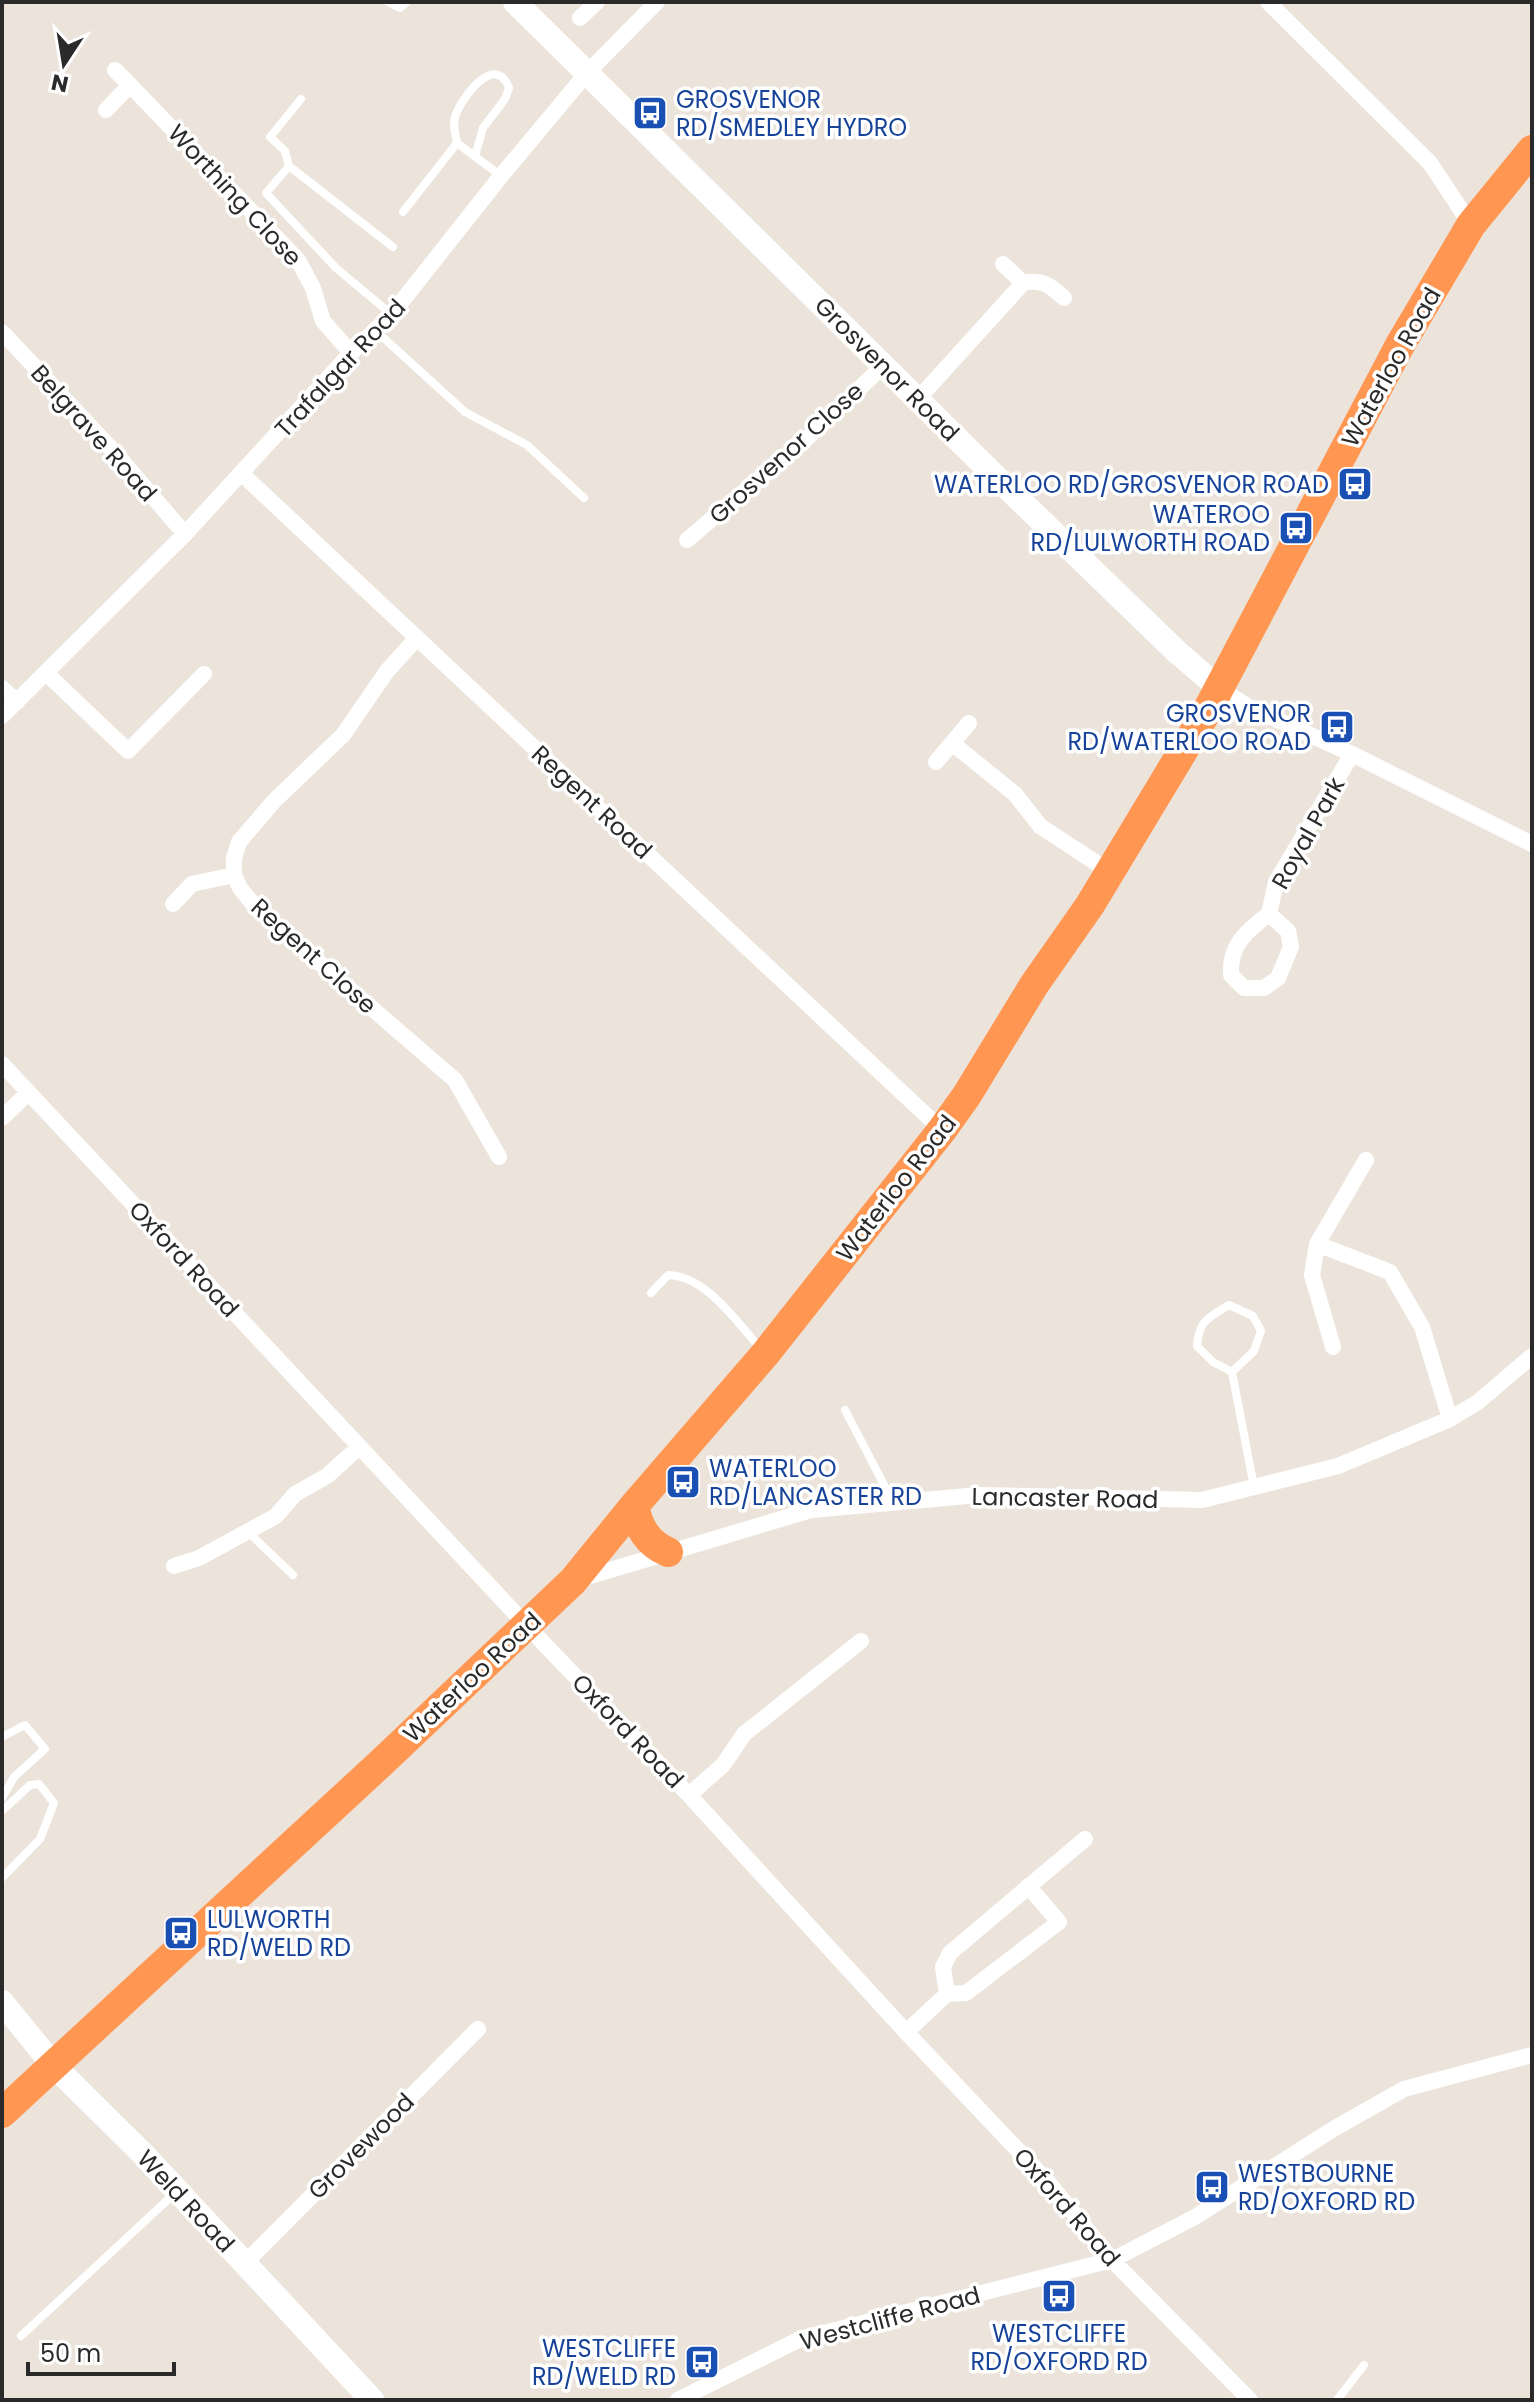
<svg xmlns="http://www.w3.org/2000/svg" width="1534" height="2402" font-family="Poppins,sans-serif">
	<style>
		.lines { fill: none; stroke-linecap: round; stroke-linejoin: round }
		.lane { stroke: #fff; stroke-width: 8 }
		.street { stroke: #fff; stroke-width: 16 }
		.secondary { stroke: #fff; stroke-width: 24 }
		.highway { stroke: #ff9753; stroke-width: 30 }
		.labels { text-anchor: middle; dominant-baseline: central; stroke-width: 7; stroke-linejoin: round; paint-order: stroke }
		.transit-label { font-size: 24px; fill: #164399; stroke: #fff; text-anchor: start }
		.street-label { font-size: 24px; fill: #2a2a2a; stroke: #fff }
	</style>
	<rect width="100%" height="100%" fill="#ece4db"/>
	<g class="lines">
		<path class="lane" d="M 388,2 L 400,8 L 407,2
			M 457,143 C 455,134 453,125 455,117 C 460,99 496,51 509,88 L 505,99 L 483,128 L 475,156
			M 289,166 L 285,151 L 270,137 L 301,99
			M 403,212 L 457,143 L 501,176
			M 391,314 L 336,268 L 266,193 L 289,166 L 393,247
			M 376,331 L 465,412 L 527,445 L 584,498
			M 651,1293 L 668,1275 C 707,1276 737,1323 762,1350
			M 1229,1305 L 1253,1316 L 1261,1331 L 1254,1351 L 1232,1372 L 1213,1362 L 1197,1346 C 1199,1320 1208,1318 1229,1305 Z
			M 1232,1372 L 1254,1487
			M 845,1410 L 893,1502
			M 248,1532 L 293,1575
			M 2,1737 L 25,1725 L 45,1749 L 14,1777 L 2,1798
			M 2,1811 L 30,1785 L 39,1784 L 54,1803 L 40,1839 L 2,1878
			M 21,2336 L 174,2194
			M 1337,2400 L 1364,2365"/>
		<path class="street" d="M 1268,2 L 1430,163 L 1471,225
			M 580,18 L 597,2
			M 115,70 L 130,85
			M 106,110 L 130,85 L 298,260 L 313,288 L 323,321 L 351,353
			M 1003,264 L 1023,283
			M 2,332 L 117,455 L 185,534
			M 918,399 L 1023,283 C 1042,279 1050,285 1064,298
			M 242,474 L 942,1130
			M 687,540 L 802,443 L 884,365
			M 417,638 L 387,671 L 343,735 L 274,801 L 239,842 L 234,858 L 234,875 L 240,888 L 258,910 L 455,1080 L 499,1157
			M 46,673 L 128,751 L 204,674
			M 2,688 L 17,702
			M 1219,688 L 1247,706 L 1352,754 L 1532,844
			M 2,716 L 185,534 L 351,353 L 391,315 L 501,176 L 587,73 L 657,2
			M 952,743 L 1015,794 L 1040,826 L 1110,872
			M 936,762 L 969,723
			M 173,904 L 192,884 L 234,875
			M 1269,914 C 1246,931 1229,946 1231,975 L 1244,988 L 1264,988 L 1278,978 L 1291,947 L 1288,931 L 1269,914 L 1276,882 L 1352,754
			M 2,1064 L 527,1626 L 689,1795 L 906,2032 L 1048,2182 L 1112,2260 L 1250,2400
			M 2,1118 L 28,1093
			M 1317,1244 L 1390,1272 L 1422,1327 L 1450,1419
			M 1333,1347 L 1312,1275 L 1317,1244 L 1366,1160
			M 174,1566 L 199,1558 L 276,1516 L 295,1494 L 327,1476 L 359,1447
			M 580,1579 L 811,1510 L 979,1495 L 1202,1500 L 1338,1466 L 1450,1419 L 1478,1402 L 1532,1356
			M 689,1795 L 723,1765 L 744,1734 L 861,1641
			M 947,1994 L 966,1993 L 1059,1922 L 1028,1886
			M 906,2032 L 947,1994 L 943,1967 L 950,1953 L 1085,1839
			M 244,2264 L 478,2029
			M 678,2400 L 800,2339 L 1112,2260 L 1195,2217 L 1335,2128 L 1404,2089 L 1532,2055"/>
		<path class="secondary" d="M 515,2 L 997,478 L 1177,652 L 1219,688
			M 2,2002 L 54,2066 L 143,2154 L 372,2400"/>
		<path class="highway" d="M 634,1506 C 639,1528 647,1543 668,1552
			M 2,2113 L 381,1763 L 573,1581 L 634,1506 L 766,1353 L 942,1130 L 967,1095 L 1034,985 L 1090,905 L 1207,711 L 1400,345 L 1471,225 L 1532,150"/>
	</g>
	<defs>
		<g id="bus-square" transform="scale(1.8)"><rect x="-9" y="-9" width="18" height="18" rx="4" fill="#1a4fb4" stroke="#fff"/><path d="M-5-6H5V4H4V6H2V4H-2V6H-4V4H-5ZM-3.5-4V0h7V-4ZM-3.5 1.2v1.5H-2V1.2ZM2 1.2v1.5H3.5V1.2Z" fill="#fff"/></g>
	</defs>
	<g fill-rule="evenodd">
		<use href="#bus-square" x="650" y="113"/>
		<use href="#bus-square" x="1355" y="484"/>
		<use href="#bus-square" x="1296" y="528"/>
		<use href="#bus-square" x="1337" y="727"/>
		<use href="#bus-square" x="683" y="1482"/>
		<use href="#bus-square" x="181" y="1933"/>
		<use href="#bus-square" x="1212" y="2187"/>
		<use href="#bus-square" x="1059" y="2296"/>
		<use href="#bus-square" x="702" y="2362"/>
	</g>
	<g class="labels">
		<g class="transit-label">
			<text x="676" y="99">GROSVENOR<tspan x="676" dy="28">RD/SMEDLEY HYDRO</tspan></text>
			<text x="1329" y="484" text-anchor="end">WATERLOO RD/GROSVENOR ROAD</text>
			<text x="1270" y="514" text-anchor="end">WATEROO<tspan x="1270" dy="28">RD/LULWORTH ROAD</tspan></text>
			<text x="1311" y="713" text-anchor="end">GROSVENOR<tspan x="1311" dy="28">RD/WATERLOO ROAD</tspan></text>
			<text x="709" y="1468">WATERLOO<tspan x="709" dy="28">RD/LANCASTER RD</tspan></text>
			<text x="207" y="1919">LULWORTH<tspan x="207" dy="28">RD/WELD RD</tspan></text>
			<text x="1238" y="2173">WESTBOURNE<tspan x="1238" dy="28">RD/OXFORD RD</tspan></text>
			<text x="1059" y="2333" text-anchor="middle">WESTCLIFFE<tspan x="1059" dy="28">RD/OXFORD RD</tspan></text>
			<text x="676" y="2348" text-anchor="end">WESTCLIFFE<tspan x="676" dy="28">RD/WELD RD</tspan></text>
		</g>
		<g class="street-label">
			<text transform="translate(235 195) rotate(47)">Worthing Close</text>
			<text transform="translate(1391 367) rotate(-61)">Waterloo Road</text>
			<text transform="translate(340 368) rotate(-47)">Trafalgar Road</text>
			<text transform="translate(887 369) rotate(45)">Grosvenor Road</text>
			<text transform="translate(94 433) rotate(48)">Belgrave Road</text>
			<text transform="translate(786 453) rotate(-42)">Grosvenor Close</text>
			<text transform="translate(592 802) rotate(43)">Regent Road</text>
			<text transform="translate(1308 833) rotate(-61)">Royal Park</text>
			<text transform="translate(314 956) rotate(42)">Regent Close</text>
			<text transform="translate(896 1188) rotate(-52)">Waterloo Road</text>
			<text transform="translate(184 1259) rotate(47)">Oxford Road</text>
			<text transform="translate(1065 1498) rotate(1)">Lancaster Road</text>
			<text transform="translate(472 1677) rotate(-43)">Waterloo Road</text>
			<text transform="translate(628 1731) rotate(46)">Oxford Road</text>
			<text transform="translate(361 2146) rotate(-45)">Grovewood</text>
			<text transform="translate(186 2201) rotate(47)">Weld Road</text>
			<text transform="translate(1067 2207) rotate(49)">Oxford Road</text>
			<text transform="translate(890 2318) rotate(-15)">Westcliffe Road</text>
		</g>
	</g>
	<rect width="1534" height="2402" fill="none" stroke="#2a2a2a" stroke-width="8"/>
	<g transform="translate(64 64) rotate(192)" stroke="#ffffff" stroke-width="6" paint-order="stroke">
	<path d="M0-6L14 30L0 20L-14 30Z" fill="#2a2a2a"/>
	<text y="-12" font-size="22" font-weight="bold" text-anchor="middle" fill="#2a2a2a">N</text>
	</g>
	<path d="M28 2362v12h146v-12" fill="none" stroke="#2a2a2a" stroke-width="4"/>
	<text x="40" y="2362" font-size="24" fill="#2a2a2a" stroke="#ffffff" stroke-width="6" paint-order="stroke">50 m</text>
</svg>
